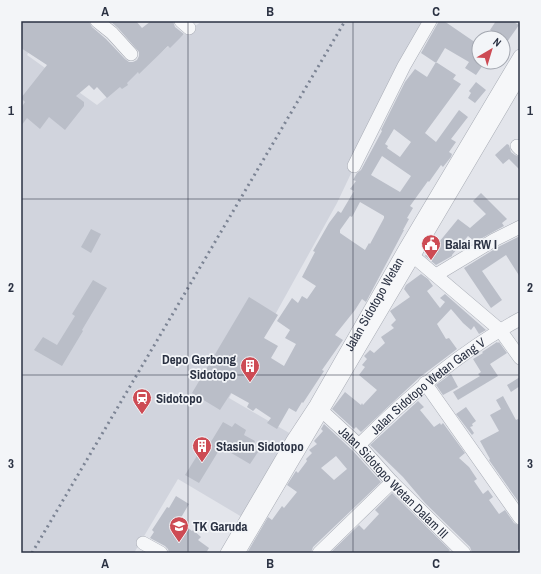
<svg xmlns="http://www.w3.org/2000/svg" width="541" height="574" font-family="'Archivo Narrow',sans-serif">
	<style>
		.built { fill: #d1d4dd }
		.building { fill: #babec8; fill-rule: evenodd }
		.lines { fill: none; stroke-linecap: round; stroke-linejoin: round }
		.minor-casing { stroke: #a8acb5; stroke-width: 14 }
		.minor { stroke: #f6f7f9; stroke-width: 13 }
		.rail { stroke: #7c8494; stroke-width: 3; stroke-dasharray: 2 4; stroke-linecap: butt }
		.grid { fill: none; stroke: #2b3243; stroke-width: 1; stroke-opacity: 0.55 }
		.labels { text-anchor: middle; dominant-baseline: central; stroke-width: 3.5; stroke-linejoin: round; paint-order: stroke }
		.poi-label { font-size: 13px; font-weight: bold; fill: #2b3243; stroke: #f3f5f8; text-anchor: start }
		.street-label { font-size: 13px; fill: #2b3243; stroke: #f3f5f8 }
		.neatline { fill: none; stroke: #2b3243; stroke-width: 1.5 }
		.grid-label { font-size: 13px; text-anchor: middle; font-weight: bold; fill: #2b3243 }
	</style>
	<rect width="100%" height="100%" fill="#e3e5eb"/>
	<path class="built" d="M 21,21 L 47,21 L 27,55 L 97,105 L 169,46 L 202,21 L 427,21 L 410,49 L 337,203 L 229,398 L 291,434 L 242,517 L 178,479 L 134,553 L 21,553 Z"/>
	<path class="building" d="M 21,21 L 89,21 L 92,27 L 106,39 L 125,59 L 129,62 L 133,62 L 137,60 L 139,56 L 139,52 L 118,28 L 110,21 L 136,21 L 142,28 L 151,21 L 173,21 L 175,27 L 184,34 L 170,48 L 168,46 L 139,74 L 138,72 L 127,83 L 128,85 L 122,89 L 120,87 L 107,98 L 97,87 L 94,90 L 89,85 L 76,96 L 84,102 L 84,106 L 65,130 L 49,117 L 40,129 L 27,118 L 21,126 L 21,108 L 25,102 L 21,98 L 47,65 L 21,48 Z
		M 439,21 L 444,21 L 479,45 L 479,62 L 485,62 L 476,75 L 465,68 L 469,62 L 445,48 L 436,63 L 421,53 Z
		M 496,21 L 512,21 L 519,25 L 507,42 L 503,39 L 503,38 L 501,38 L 490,30 Z
		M 436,62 L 456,75 L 453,79 L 461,84 L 425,133 L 436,142 L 459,110 L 468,117 L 451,139 L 456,142 L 449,152 L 452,154 L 451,157 L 443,167 L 441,165 L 429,182 L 428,181 L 410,206 L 413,208 L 407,218 L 409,219 L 403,230 L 404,230 L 366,302 L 362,299 L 355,310 L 335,335 L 343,340 L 322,370 L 324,371 L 303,403 L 302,402 L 296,412 L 289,408 L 277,429 L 267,423 L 271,418 L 256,408 L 253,411 L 247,407 L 249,403 L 231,393 L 220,410 L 192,393 L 249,297 L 278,315 L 264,338 L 278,346 L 271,358 L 284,366 L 296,344 L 285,338 L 290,330 L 277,321 L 292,298 L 298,303 L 302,296 L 307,299 L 316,286 L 302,277 L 315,252 L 313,251 L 329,223 L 338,211 L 341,213 L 354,191 L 350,189 L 356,181 L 353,180 L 357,173 L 361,170 L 382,131 L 381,130 L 405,82 L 415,69 L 427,77 ZM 394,129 L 411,142 L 400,157 L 387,148 L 388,146 L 385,144 ZM 382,156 L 411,176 L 400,192 L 371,175 ZM 360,202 L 384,216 L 384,218 L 370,244 L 369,243 L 365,250 L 340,233 L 340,230 L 350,216 L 352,217 Z
		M 476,82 L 486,90 L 475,103 L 468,98 L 471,93 L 469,91 Z
		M 507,144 L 509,145 L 511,152 L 515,155 L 520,157 L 520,170 L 509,159 L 503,164 L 495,155 Z
		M 481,193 L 507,219 L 502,223 L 504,226 L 475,242 L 468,236 L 452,255 L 452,256 L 436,265 L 425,256 L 432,245 L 435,247 L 458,219 L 470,228 L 486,214 L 473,201 Z
		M 91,229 L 101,234 L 91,253 L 81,247 Z
		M 520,236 L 520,277 L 506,255 L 482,271 L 502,300 L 491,308 L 464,268 L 498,247 Z
		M 421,274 L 428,279 L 433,286 L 427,291 L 440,308 L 445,302 L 440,298 L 445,294 L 486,330 L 479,334 L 474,326 L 471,330 L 463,323 L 451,309 L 437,324 L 446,339 L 449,338 L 457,349 L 420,377 L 361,432 L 356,427 L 354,429 L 332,409 L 345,392 L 361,405 L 362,403 L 363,405 L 377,390 L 359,375 L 365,367 L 362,365 L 367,359 L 364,356 L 370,350 L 374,353 L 385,343 L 381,337 L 394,328 L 391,325 L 396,320 L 390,311 L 410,297 L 404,289 L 406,285 Z
		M 93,280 L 107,288 L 82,330 L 83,331 L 62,366 L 34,350 L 43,337 L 57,345 L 75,316 L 72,314 Z
		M 497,342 L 498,343 L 499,342 L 507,353 L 490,364 L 498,376 L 458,400 L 453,392 L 480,376 L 478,374 L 481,372 L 473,359 L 483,353 L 482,352 Z
		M 451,374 L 458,387 L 443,395 L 436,385 Z
		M 520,377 L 520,386 L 511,392 L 507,385 Z
		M 503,396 L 516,420 L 520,418 L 520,504 L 489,460 L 490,459 L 480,441 L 499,431 L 490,415 L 501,409 L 496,400 Z
		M 418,401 L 424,407 L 420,410 L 434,427 L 440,423 L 441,425 L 443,423 L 465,453 L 459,458 L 469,467 L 477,479 L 474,481 L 483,494 L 488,490 L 493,497 L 489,500 L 499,514 L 505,510 L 514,523 L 520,526 L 520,548 L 514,553 L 472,553 L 470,547 L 425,503 L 403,477 L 370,445 Z
		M 466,407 L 476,421 L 472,424 L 473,426 L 470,427 L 474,433 L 472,435 L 456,414 Z
		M 223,422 L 232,427 L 235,423 L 246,430 L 244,435 L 255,441 L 253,445 L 260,449 L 250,464 L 221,447 L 199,483 L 185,475 L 205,443 L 209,445 Z
		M 324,424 L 353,451 L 381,482 L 313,547 L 311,553 L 247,553 L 268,517 L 272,520 L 282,506 L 284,508 L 297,492 L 287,485 L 296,471 L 298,473 L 307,461 L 306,459 L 312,453 L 309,450 L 317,444 L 314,441 L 323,431 L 321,429 ZM 336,456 L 347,469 L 334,480 L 321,468 Z
		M 392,493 L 450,550 L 447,553 L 330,553 L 359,525 L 364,530 L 365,529 L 379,514 L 375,510 Z
		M 176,496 L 189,504 L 179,521 L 192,531 L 193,530 L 201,537 L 198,540 L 209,548 L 206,553 L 169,553 L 168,549 L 165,546 L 150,538 L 154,532 L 152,530 L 167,507 L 169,508 Z"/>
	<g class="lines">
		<g class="minor-casing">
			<g id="minor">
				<path d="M 97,21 L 112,33 L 131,54"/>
				<path d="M 181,21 L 189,28"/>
				<path d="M 517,146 L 520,149"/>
				<path d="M 354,166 L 404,66 L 430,21"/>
				<path d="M 407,251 L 500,330 L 520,358"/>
				<path d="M 436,275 L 494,240 L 520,227"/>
				<path d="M 425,383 L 520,518"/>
				<path id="s1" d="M 322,411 L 359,445 L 392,482 L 464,553"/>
				<path id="s2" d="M 359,445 C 406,398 460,351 520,319"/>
				<path d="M 143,543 L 161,553"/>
				<path id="s3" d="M 227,553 L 293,440 L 316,405 L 405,249 L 520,56"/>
				<path d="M 238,553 L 520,76"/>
				<path d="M 319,553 L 392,482"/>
			</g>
		</g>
		<use href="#minor" class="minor"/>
		<path class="rail" d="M 32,553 L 345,21"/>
	</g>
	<path class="grid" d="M 188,21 L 188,553M 353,21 L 353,553M 21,199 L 520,199M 21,375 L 520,375"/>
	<defs>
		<g id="civic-pin" transform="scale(1)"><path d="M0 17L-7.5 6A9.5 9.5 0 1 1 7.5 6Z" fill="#cd4b54" stroke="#f3f5f8"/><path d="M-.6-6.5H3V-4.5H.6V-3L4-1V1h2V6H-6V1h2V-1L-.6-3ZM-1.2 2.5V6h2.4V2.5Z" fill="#fff"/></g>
		<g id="building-pin" transform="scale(1)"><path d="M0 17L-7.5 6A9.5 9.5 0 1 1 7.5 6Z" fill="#cd4b54" stroke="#f3f5f8"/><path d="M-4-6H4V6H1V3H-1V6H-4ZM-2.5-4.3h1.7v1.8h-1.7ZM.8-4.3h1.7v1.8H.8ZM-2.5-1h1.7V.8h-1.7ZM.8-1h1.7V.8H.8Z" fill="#fff"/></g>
		<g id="station-pin" transform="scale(1)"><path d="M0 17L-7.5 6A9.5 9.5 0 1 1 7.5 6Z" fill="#cd4b54" stroke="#f3f5f8"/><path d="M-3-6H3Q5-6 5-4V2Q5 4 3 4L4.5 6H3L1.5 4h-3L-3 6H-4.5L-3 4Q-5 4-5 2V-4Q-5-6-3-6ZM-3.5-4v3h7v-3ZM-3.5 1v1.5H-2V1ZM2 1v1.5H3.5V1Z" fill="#fff"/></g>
		<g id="school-pin" transform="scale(1)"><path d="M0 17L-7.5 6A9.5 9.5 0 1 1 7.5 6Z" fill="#cd4b54" stroke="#f3f5f8"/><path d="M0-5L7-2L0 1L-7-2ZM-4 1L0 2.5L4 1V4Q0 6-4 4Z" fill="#fff"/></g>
	</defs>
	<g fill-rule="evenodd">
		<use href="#civic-pin" x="431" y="244"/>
		<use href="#building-pin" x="250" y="366"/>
		<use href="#station-pin" x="142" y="398"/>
		<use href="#building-pin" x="202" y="446"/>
		<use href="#school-pin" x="179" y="526"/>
	</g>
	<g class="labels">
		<g class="poi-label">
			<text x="445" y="244">Balai RW I</text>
			<text x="236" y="359" text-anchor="end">Depo Gerbong<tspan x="236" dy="15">Sidotopo</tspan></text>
			<text x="156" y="398">Sidotopo</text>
			<text x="216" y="446">Stasiun Sidotopo</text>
			<text x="193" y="526">TK Garuda</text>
		</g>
		<g class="street-label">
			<text stroke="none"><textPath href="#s3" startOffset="289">Jalan Sidotopo Wetan</textPath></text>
			<text stroke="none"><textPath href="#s2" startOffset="91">Jalan Sidotopo Wetan Gang V</textPath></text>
			<text stroke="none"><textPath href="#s1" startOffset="101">Jalan Sidotopo Wetan Dalam III</textPath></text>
		</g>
	</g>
	<rect width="541" height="574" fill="none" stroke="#f3f5f8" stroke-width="44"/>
	<g transform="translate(491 50) rotate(38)"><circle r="19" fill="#f3f5f8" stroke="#a3a7b0"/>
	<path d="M0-3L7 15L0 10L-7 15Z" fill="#cd4b54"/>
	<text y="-6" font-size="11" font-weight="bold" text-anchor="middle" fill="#2b3243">N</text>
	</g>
	<rect x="22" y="22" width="497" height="530" class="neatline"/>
	<g class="grid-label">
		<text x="105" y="16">A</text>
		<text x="270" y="16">B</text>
		<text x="436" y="16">C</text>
		<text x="11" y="115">1</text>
		<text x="530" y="115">1</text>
		<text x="11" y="292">2</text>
		<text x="530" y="292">2</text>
		<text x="11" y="468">3</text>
		<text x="530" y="468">3</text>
		<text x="105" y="568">A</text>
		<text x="270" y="568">B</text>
		<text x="436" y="568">C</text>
	</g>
</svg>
